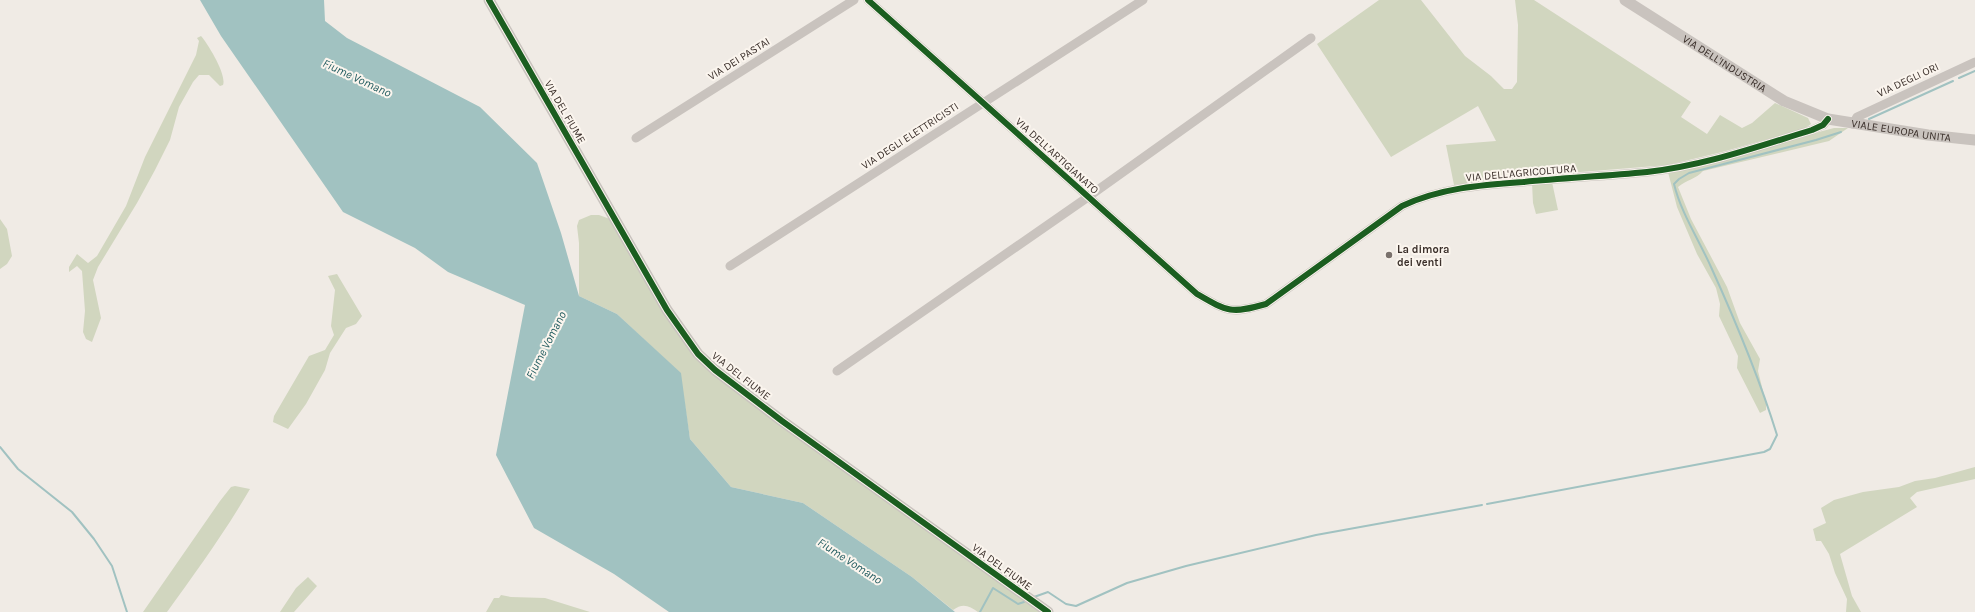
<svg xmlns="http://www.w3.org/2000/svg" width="1975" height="612" font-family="Karla,sans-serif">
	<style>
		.green { fill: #d1d6bf }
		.water { fill: #a1c2c1 }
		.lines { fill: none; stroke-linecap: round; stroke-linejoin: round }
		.stream { stroke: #a1c2c1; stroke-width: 2 }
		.minor { stroke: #c9c3be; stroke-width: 9 }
		.tertiary { stroke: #c9c3be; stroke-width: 11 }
		.cycleway-casing { stroke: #fbf5ee; stroke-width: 8 }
		.cycleway { stroke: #1b5e20; stroke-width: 6 }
		.poi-dot { fill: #7a716c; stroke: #fbf5ee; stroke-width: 1.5 }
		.labels { text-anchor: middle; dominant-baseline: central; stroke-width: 4; stroke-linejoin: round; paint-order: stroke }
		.street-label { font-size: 11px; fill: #3b302b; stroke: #fbf5ee }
		.poi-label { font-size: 11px; font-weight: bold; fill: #3b302b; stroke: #fbf5ee; text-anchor: start }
		.water-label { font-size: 12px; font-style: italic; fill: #1f5a5e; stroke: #fbf5ee }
	</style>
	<rect width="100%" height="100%" fill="#f0ebe5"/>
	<path class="green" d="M 1379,0 L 1421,0 L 1465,56 L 1491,76 L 1504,89 L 1512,89 L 1517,82 L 1518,25 L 1515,0 L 1534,0 L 1691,102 L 1681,117 L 1707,134 L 1720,115 L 1742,128 L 1752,123 L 1775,103 L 1808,118 L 1811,124 L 1804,129 L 1722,152 L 1668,165 L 1517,177 L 1454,185 L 1446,145 L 1496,141 L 1478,106 L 1391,157 L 1317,44 Z
		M 201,36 C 208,44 227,75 223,85 L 220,86 L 209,75 L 199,75 L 193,82 L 179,107 L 170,140 L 155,170 L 137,203 L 98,267 L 93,280 L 101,318 L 92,342 L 86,339 L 83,332 L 85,311 L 82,271 L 77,266 L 69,272 L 69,267 L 77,254 L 88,263 L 97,256 L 126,206 L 145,157 L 196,55 L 199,41 L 197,38 Z
		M 1834,128 L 1848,128 L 1829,141 L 1703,171 C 1696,179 1686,180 1678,187 L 1691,219 L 1727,287 L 1740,323 L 1760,359 L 1758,371 L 1766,403 L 1766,410 L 1760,413 L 1737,368 L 1738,356 L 1719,316 L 1720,304 L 1716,288 L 1697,254 L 1677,207 L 1668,172 Z
		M 1552,182 L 1558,210 L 1536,214 L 1533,203 L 1532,183 Z
		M 591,215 L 599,215 L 610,219 L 694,352 L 1042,612 L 978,612 C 969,605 962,603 953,610 L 912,577 L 803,503 L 731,487 L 690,439 L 680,373 L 617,314 L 579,296 L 579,243 L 577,226 L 579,220 Z
		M 0,219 L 7,229 L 12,256 L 7,264 L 0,269 Z
		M 337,274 L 362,316 L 356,324 L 346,328 L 330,353 L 325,370 L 306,404 L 288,429 L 273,422 L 274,416 L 309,356 L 325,350 L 334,335 L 331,326 L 335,290 L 328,276 Z
		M 1975,467 L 1975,479 L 1917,492 L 1910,498 L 1917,507 L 1840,554 L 1852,596 L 1861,612 L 1846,612 L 1847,599 L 1835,573 L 1829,554 L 1821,541 L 1816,541 L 1813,529 L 1826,523 L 1821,508 L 1834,500 L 1863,492 L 1899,487 L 1915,481 L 1935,478 Z
		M 235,486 L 250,489 C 225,532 196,572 167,612 L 143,612 L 220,501 L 231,487 Z
		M 308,577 L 317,586 L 294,612 L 280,612 L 296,588 Z
		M 501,595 L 511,597 L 545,598 L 590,612 L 486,612 L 494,598 L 499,598 Z"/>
	<path class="water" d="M 200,0 L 324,0 L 325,21 L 347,38 L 480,107 L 537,163 L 561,233 L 579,296 L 617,314 L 681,373 L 690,439 L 731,487 L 803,503 L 912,577 L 955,612 L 669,612 L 614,574 L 534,528 L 496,455 L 525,305 L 448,272 L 415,248 L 343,212 L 221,36 Z"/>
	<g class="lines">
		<path class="stream" d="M 1959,78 L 1975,71
			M 1869,119 L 1953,81
			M 0,447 L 18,469 L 72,512 L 94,539 L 112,566 L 127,612
			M 1487,504 L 1764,452 L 1770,449 L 1777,435 C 1759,377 1736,322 1711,267 C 1699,240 1681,213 1674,184 L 1679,179 L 1689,173 L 1816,140 L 1841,132
			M 1034,597 L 1048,592 L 1066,604 L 1076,606 L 1127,583 L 1186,566 L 1316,535 L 1482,505
			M 980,612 L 993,588 L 1018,604 L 1024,602"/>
		<path class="minor" d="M 868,0 L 1197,294 C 1228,312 1231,314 1266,304 L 1402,206 C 1440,188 1481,185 1523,182 C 1565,178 1606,176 1647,172 C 1704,166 1759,146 1812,130 L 1823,125 L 1828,119
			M 1853,124 L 1857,117 L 1872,110 L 1975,62
			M 636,138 L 854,0
			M 730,266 L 1143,0
			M 837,371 L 1088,197 L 1311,38"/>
		<g class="tertiary">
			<path d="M 489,0 L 667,310 L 698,354 L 715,370 L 782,421 L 1048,612"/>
			<path id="s1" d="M 1625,0 L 1784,101 L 1828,119 L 1928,135 L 1975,140"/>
		</g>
		<g class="cycleway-casing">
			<path id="cycleway" d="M 489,0 L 667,310 L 698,354 L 715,370 L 782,421 L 1048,612
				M 868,0 L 1197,294 C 1228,312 1231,314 1266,304 L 1402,206 C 1440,188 1481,185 1523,182 C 1565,178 1606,176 1647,172 C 1704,166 1759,146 1812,130 L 1823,125 L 1828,119"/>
		</g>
		<use href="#cycleway" class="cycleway"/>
	</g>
	<circle class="poi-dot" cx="1389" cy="255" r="4"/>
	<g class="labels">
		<g class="street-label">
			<text transform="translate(739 59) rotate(-32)">VIA DEI PASTAI</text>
			<text stroke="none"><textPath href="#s1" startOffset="118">VIA DELL'INDUSTRIA</textPath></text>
			<text transform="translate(1908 80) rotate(-25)">VIA DEGLI ORI</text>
			<text transform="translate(565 112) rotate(60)">VIA DEL FIUME</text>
			<text stroke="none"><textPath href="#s1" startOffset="310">VIALE EUROPA UNITA</textPath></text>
			<text transform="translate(910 136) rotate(-33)">VIA DEGLI ELETTRICISTI</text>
			<text transform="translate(1057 156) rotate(42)">VIA DELL'ARTIGIANATO</text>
			<text transform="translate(1521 173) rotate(-5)">VIA DELL'AGRICOLTURA</text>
			<text transform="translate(741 376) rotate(38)">VIA DEL FIUME</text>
			<text transform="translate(1002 567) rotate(36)">VIA DEL FIUME</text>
		</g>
		<g class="poi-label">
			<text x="1397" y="249">La dimora<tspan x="1397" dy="13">dei venti</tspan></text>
		</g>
		<g class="water-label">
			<text transform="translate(357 78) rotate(25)">Fiume Vomano</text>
			<text transform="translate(546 345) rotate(-63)">Fiume Vomano</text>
			<text transform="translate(850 561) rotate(33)">Fiume Vomano</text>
		</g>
	</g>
</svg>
